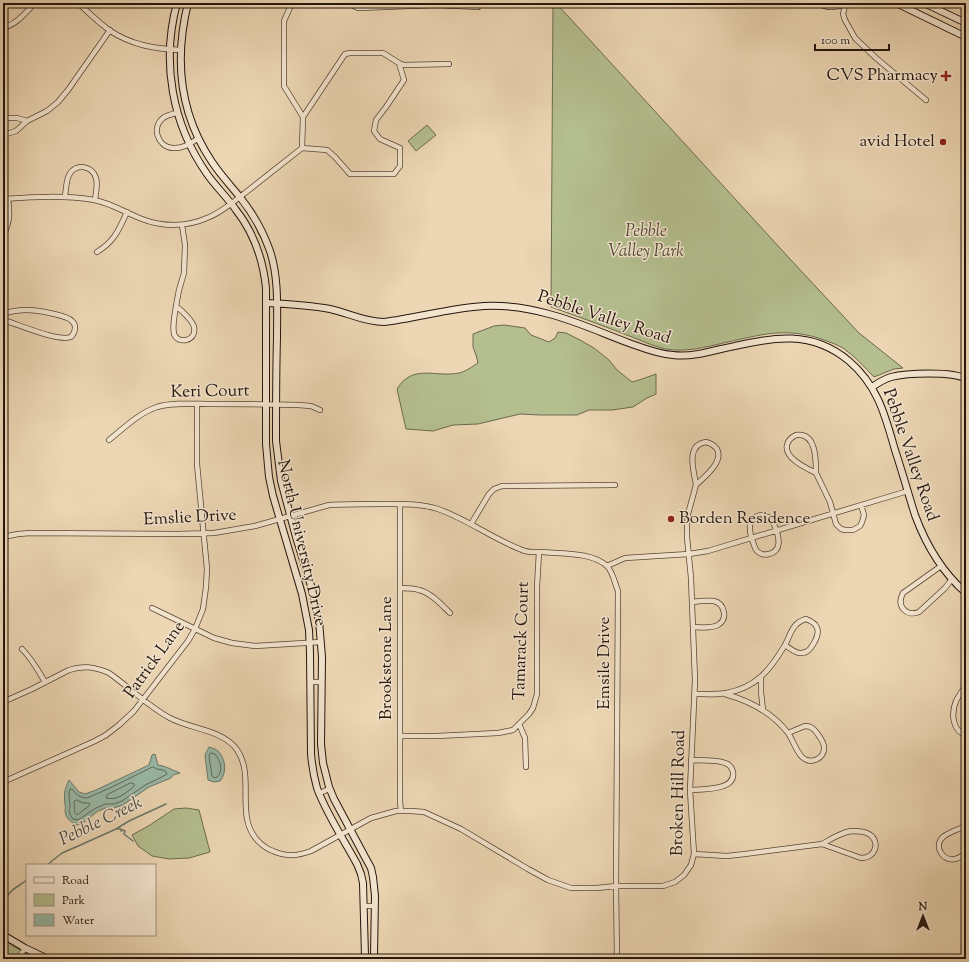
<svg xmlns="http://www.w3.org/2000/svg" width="969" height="962" font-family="'Sorts Mill Goudy',serif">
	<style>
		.green { fill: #b4be8f; stroke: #6c6a4e }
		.water { fill: #99baa8; stroke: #6a786a }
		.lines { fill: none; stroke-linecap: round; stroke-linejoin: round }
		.shore { stroke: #5e685a; stroke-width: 1 }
		.stream { stroke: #6a786a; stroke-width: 1.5 }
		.street-casing { stroke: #564536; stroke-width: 6 }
		.secondary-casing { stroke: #24150d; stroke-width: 8 }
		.street { stroke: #f3e4ce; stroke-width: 4.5 }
		.secondary { stroke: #f3e4ce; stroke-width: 6 }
		.poi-dot { fill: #8f2418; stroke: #f3e4ce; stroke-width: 1.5 }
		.labels { text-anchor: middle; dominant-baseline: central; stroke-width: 3; stroke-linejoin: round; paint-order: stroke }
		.poi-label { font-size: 17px; fill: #24150d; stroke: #f3e4ce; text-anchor: end }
		.park-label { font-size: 17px; font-style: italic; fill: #4f4834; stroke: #f3e4ce }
		.street-label { font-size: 17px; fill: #24150d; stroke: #f3e4ce }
		.water-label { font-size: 18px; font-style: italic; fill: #4d4f43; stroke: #f3e4ce }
	</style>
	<rect width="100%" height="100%" fill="#ecd6b3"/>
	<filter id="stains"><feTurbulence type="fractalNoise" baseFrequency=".005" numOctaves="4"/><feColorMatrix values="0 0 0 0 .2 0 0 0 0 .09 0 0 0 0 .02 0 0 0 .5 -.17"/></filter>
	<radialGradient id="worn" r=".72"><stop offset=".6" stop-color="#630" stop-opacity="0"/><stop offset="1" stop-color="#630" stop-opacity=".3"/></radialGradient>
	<path class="green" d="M 553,3 L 556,3 L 790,259 L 859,333 L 903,368 L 894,369 L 874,377 C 864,367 855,356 843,348 C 834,343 824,340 815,337 C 782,328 760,335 728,342 C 710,346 693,351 674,350 C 661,349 649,344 637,339 C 609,328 580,317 551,307 Z
		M 427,125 L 436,135 L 416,151 L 408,141 Z
		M 504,325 L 525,328 L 531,335 L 549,342 L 555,338 L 558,332 L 566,333 L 580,340 L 594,348 L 609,360 L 617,370 L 632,382 L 639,380 L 656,374 L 656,394 L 647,398 L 633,407 L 612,410 L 589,410 L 577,415 L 540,415 L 520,414 L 478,424 L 453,425 L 433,431 L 406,429 L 397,389 C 413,363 436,378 459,373 C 465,372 473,366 478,363 L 476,355 L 473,347 L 473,334 L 494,326 Z
		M 186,808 L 199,810 L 210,852 L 189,858 L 169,859 L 152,856 L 138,846 L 132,835 L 150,825 L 174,809 Z
		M 3,939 L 13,946 L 38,959 L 19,959 L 3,951 Z"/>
	<path class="water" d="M 209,747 C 212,748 216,749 218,751 C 226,759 227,773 220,781 L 214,782 L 208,780 L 205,755 Z
		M 155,754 L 158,765 C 166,766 172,770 180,773 L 173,775 L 171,778 L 149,787 L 123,805 L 114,808 L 106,808 L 98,811 L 84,822 L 77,825 C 71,822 66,819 65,811 C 65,807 66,809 65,805 C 64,794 64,790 69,780 L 79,792 L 85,794 L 96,790 L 149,765 L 152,755 Z"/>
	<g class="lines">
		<path class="shore" d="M 211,753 L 215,754 C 220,761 224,770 217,777 L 214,778 L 212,776 L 209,756 Z
			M 153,767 L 157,769 L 163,770 L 166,772 L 167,774 L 156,780 L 147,784 L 122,801 L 114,804 L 105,804 L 96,808 L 78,820 L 73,819 C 72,817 70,815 70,813 C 68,808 70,811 70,806 C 70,800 68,795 70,789 L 72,789 C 76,794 80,798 87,798 L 110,788 Z
			M 131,783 L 134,784 L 134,786 C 126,793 117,801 106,798 L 107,795 Z
			M 77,800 L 83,803 L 89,803 L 90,804 L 89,806 L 77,815 C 73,812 75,806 74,802 Z"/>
		<path class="stream" d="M 116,829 L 121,829 L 121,831 L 123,830 L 125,831 L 124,834 L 133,841
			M 47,865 L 62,853 L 76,847 L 116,829 L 129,821 L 166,804
			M 3,901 L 5,900 C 9,890 19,886 27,880"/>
		<g class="street-casing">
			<path id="street" d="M 78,3 C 88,12 98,22 109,30 C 131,45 155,49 181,50
				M 347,3 L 358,8 L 437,5 L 478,7
				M 818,3 C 827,9 835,7 845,5 L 843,14 L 845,20 L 855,38 L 876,58 L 926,100
				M 3,27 L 5,27 L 5,30 L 3,36
				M 5,27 C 17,24 26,12 35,3
				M 177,113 C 172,114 167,115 163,118 C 151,128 158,147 173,148 C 183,149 191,143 199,138
				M 303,117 L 345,54 L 350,53 L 383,53 L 399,63 L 404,65 L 449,64
				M 3,118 L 17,118 L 27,121 L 16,131 L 3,135
				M 27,121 L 47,111 L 58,102 L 68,90 L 110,30
				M 302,148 L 327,150 L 335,157 L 350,174 L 394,174 L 400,166 L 400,148 L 380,139 L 374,131 L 376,120 L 386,107 L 404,80 L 399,63
				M 65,197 C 66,190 66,181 69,175 C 75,163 92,165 96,178 C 98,184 96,193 95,200
				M 3,199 C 33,197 64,195 94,200 C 111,203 126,213 142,219 C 162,227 187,227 207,218 C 221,213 233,202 245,193 C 264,178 283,163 302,148 L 303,117 L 284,86 L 284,21 L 292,3
				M 4,234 C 10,221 10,213 8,199
				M 97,252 C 115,241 119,229 127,212
				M 176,306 C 181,310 193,321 194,327 C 197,341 178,345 174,334 C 172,325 175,314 176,306 Z
				M 176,306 L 179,290 L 184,273 L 185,245 L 182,225
				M 3,314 C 11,311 19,310 27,310 C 36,310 67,315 72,321 C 77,325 75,333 71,337 C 57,342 18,324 3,320
				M 796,435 C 816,432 816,459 816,473 C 806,468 784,458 787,445 C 788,440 792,437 796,435 Z
				M 109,440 C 124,428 139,413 157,407 C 174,402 194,404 212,404 C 241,404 269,404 298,405 L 311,406 L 320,410
				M 706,442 C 710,443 714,445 717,449 C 724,462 704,477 696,485 C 694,471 685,445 706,442 Z
				M 816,473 L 830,502 L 836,524 L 841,529 L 845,530 L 853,530 L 860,526 L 862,522 L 864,515 L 861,505
				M 400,504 L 400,802 L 401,811
				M 761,515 C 764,516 767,516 770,518 C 773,521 774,525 776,529 C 779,538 782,551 769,554 C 765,555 760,554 757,551 C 754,548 754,543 752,540 C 749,529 747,518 761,515 Z
				M 471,524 L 489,494 L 494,489 L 502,486 L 615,485
				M 3,537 L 18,534 L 31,533 L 177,534 L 214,533 L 255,526 L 329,505 C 346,504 363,504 380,504 C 400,504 419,503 438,509 C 467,519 493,539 522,550 C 528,553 537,552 543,552 C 563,554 592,552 607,566 C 613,572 615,584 618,591 L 616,886 L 617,959
				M 607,566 L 625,558 L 689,554 L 708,551 L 908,491
				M 941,566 L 903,593 C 896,606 906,617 919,612 L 945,588 L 952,579
				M 400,588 C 406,588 413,588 419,590 C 431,593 441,604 450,613
				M 692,602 C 699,601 707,600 714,601 C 725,604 728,619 718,625 C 711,629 700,627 693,627
				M 152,608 L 214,638 L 232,643 L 255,646 L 321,642
				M 806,619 C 817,623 821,630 815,641 C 811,648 808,654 799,653 C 794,652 789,648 785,645 C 791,634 792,623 806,619 Z
				M 22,649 C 32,659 38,670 45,682
				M 761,677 L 761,692 L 763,710
				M 310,682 L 322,682
				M 966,684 C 963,690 959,695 956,701 C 951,713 952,731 966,735
				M 695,694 C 705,694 716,695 726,693 C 756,688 770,670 785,645
				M 725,694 C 750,701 772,712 788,733
				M 3,702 L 32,689 L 69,670 C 84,665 95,667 109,673 C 129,687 149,707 170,718 C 191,729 217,729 234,746 C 258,773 233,815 258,841 C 262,845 267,849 273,851 C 287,857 297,856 311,851 L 371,818 L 396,811 L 411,811 L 424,812 L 461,829 L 528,869 L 548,880 L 571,888 L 597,888 L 616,886 L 663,886 L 675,882 L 684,875 L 691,865 L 694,854 L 690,790 L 695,680 L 691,578 L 687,537 L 687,525 L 688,514 L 696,485
				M 519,724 L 525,738 L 526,767
				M 805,726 C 812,726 815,730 819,736 C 821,739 824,743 824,747 C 825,759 810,765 802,757 C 796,751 793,740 788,733 Z
				M 400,736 L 437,736 L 498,733 L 513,730 L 529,714 L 533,708 L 537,694 L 537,587 L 539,552
				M 3,782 L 95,741 L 106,735 L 119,725 L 134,711 L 188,641 L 195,629 L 203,609 L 206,587 L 207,569 L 197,464 L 197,404
				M 690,790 C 702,789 736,791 733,772 C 732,768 729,764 725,763 C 718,760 700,760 691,760
				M 320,793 L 329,789
				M 966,826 C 959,829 949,832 943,837 C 933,846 943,862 955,859 C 960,858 963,855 966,853
				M 851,831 C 856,831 862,831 867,833 C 881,839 877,858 861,858 L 822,844 C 831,839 840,833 851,831 Z
				M 694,854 L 727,856 L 745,854 L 822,844
				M 364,906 L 375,906
				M 18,959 L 25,948
				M 30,959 L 34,953"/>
		</g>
		<g class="secondary-casing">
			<path id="secondary" d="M 177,3 C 161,62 172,124 207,174 C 216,187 227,197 236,210 C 254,233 263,259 266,288 L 266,444 L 269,477 L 273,496 L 302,594 L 309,630 L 310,653 L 311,754 C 312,766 314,777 317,788 C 326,813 344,840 357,864 L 361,874 L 363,883 L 365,956 L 366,959
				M 188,3 C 174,60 179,113 212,162 C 220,174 230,185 239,196 C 252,212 263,231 270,251 C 279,278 277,309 277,338 C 276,372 276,407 276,441 L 281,481 L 296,537 L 312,589 L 319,621 L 322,657 L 321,744 L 323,763 L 329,787 L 334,799 L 365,857 L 371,868 L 373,877 L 375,896 L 374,956 L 373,959
				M 896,3 L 966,37
				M 924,3 L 966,23
				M 266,303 C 288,304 309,305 330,309 C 349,313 364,322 384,322 C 417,318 450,308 484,306 C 506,305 528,308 549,314 C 576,321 602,333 629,343 C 643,348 657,354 673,355 C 689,357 705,353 721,349 C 768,339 808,327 849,361 C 878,386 885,415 895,450 C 902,471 908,493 915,515 C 926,545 942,572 966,593
				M 872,387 C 878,383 884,379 891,377 C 906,373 953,371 966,379
				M 3,935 L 25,948 L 48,959"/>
		</g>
		<use href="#street" class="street"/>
		<use href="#secondary" class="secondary"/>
	</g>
	<g class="poi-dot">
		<path d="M944 70h4v4h4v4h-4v4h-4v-4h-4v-4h4z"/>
		<circle cx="943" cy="142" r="4"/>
		<circle cx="671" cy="519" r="4"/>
	</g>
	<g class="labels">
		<g class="poi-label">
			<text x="938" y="76">CVS Pharmacy</text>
			<text x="935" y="142">avid Hotel</text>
			<text x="679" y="519" text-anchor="start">Borden Residence</text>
		</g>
		<g class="park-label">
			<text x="646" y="232">Pebble<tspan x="646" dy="20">Valley Park</tspan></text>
		</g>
		<g class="street-label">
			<text transform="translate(604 318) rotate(18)">Pebble Valley Road</text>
			<text transform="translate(210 392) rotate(-1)">Keri Court</text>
			<text transform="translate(910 455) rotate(71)">Pebble Valley Road</text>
			<text transform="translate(190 518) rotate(-3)">Emslie Drive</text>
			<text transform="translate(301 543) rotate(77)">North University Drive</text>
			<text transform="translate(522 641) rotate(-88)">Tamarack Court</text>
			<text transform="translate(387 658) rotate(-90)">Brookstone Lane</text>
			<text transform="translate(155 660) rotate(-54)">Patrick Lane</text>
			<text transform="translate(605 663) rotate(-90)">Emsile Drive</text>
			<text transform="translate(679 793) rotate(-89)">Broken Hill Road</text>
		</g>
		<g class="water-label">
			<text transform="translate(101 822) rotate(-26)">Pebble Creek</text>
		</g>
	</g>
	<rect width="969" height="962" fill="none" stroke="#ecd6b3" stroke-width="16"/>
	<rect x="4" y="4" width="961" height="954" fill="none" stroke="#24150d" stroke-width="2"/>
	<rect x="8" y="8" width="953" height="946" fill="none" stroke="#24150d"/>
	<rect x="26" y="864" width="130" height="72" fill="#f3e4ce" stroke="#a09181"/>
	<rect x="34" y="877" width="20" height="6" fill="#f3e4ce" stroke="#a09181"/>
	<text x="62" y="884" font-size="12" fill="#24150d">Road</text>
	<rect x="34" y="894" width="20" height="12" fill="#b4be8f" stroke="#a09181"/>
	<text x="62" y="904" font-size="12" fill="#24150d">Park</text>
	<rect x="34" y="914" width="20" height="12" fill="#99baa8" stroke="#a09181"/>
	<text x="62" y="924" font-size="12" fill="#24150d">Water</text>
	<g transform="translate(923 916)" stroke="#f3e4ce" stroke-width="3" paint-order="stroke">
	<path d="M0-3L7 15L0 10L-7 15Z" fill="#24150d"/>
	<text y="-6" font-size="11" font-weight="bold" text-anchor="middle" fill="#24150d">N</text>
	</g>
	<path d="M815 44v6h74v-6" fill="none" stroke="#24150d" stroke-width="2"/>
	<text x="821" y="44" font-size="12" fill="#24150d" stroke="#f3e4ce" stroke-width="3" paint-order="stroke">100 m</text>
	<rect width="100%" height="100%" filter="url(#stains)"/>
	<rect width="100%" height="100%" fill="url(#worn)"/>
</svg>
